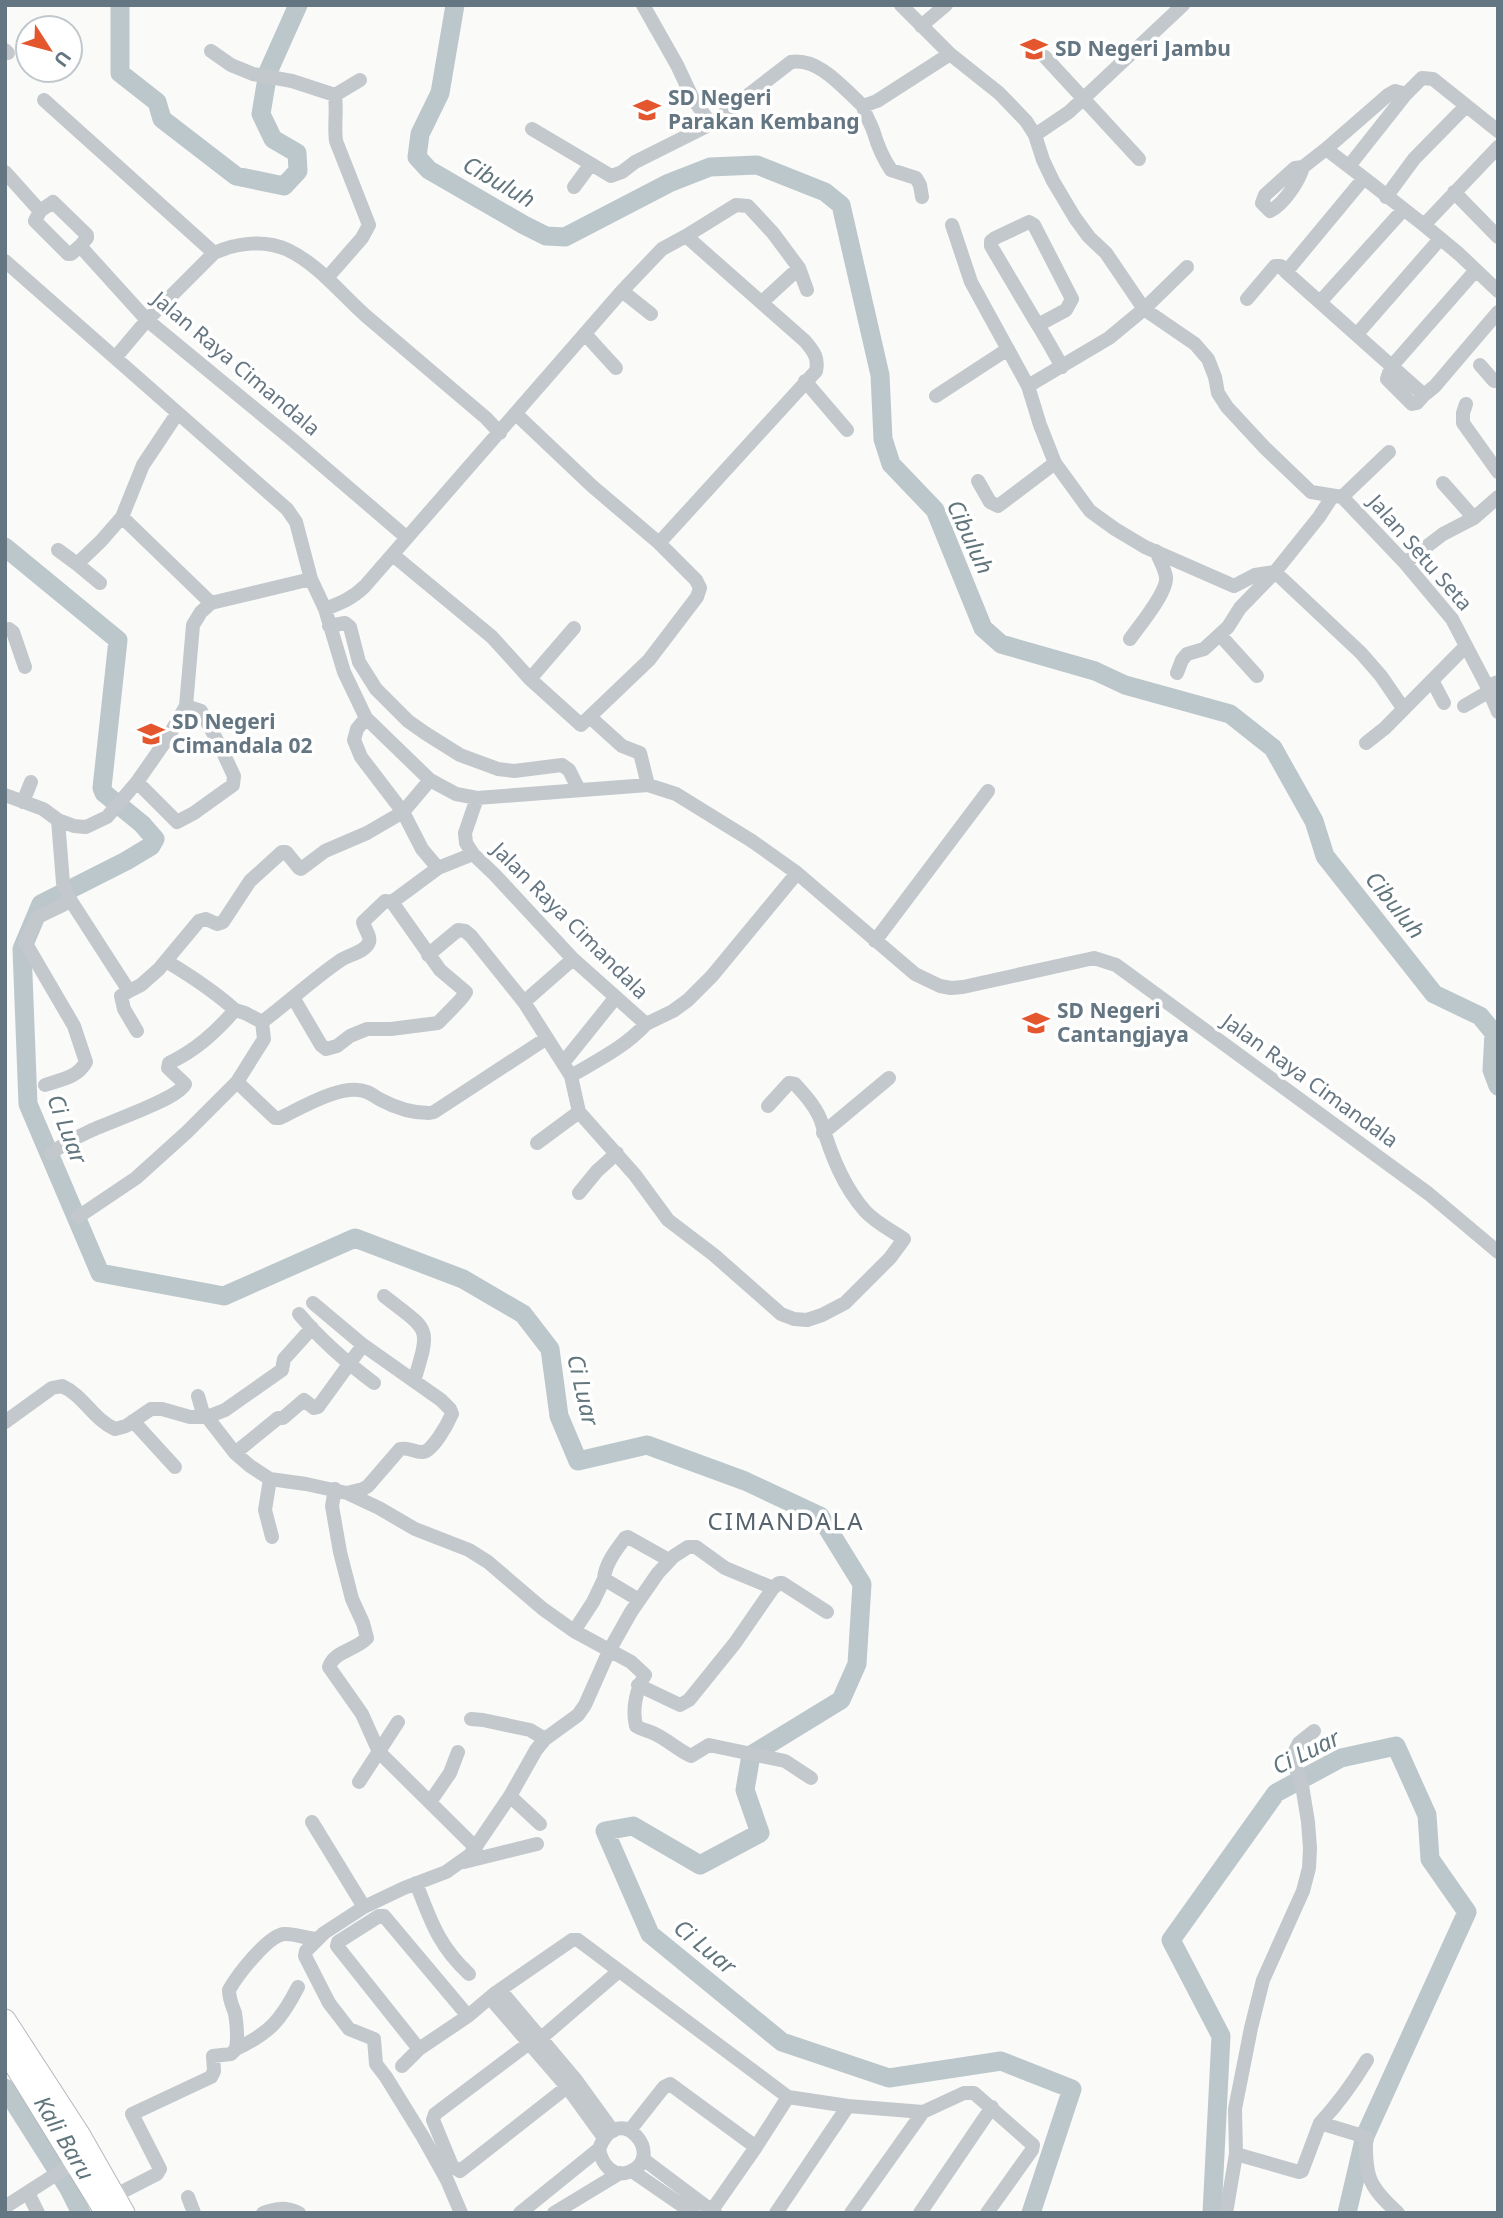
<svg xmlns="http://www.w3.org/2000/svg" width="1503" height="2218" font-family="'Noto Sans',sans-serif">
<rect width="100%" height="100%" fill="#fafaf8"/>
<g fill="none" stroke-linecap="round" stroke-linejoin="round">
<!-- river -->
<path stroke="#bbc7cb" stroke-width="19" d="M 120,5 L 120,73 L 157,102 L 162,119 L 236,176 L 284,186 L 298,171 L 297,153 L 273,139 L 261,114 L 268,72 L 298,5
M 455,5 L 440,93 L 420,134 L 417,157 L 429,170 L 524,225 L 546,236 L 565,237 L 669,183 L 710,167 L 757,165 L 825,192 L 841,205 L 880,375 L 883,439 L 891,464 L 935,510 L 983,628 L 1001,644 L 1095,671 L 1125,685 L 1230,714 L 1273,748 L 1314,821 L 1325,856 L 1434,994 L 1480,1016 L 1494,1033 L 1492,1070 L 1498,1086
M 5,547 L 118,640 L 102,788 L 104,793 L 142,824 L 155,839 L 151,846 L 126,861 L 41,904 L 22,949 L 28,1104 L 100,1273 L 224,1296 L 355,1238 L 463,1279 L 523,1314 L 550,1349 L 559,1416 L 578,1461 L 647,1445 L 745,1481 L 820,1516 L 862,1584 L 857,1664 L 841,1700 L 751,1755 L 745,1790 L 760,1833 L 700,1865 L 633,1826 L 605,1831 L 650,1934 L 782,2042 L 889,2078 L 1001,2061 L 1072,2089 L 1031,2213
M 5,2088 L 69,2189 L 81,2213
M 1212,2213 L 1221,2036 L 1171,1940 L 1276,1793 L 1341,1758 L 1396,1746 L 1427,1815 L 1430,1859 L 1467,1912 L 1365,2136 L 1347,2213"/>
<!-- highway casing -->
<g stroke="#b4b9bd" stroke-width="23">
<path id="highway" d="M 5,2020 L 79,2134 L 124,2213
M 5,2049 L 106,2213"/>
</g>
<!-- minor -->
<path stroke="#c3c8cc" stroke-width="14" d="M 643,5 L 677,65 L 693,99 L 711,124
M 901,5 L 950,54 L 999,93 L 1026,121 L 1035,135 L 1043,160 L 1053,181 L 1075,218 L 1089,237 L 1106,253 L 1144,309 L 1195,344 L 1208,359 L 1215,377 L 1218,393 L 1227,407 L 1265,448 L 1311,492 L 1342,497 L 1348,503 L 1405,563 L 1452,619 L 1487,686 L 1498,682
M 921,26 L 946,5
M 5,50 L 8,53
M 211,51 L 231,65 L 253,74 L 292,81 L 335,95 L 360,80
M 1045,57 L 1139,159
M 44,100 L 214,253 C 236,243 265,239 288,250 C 319,265 341,294 366,316 C 406,350 446,384 486,418 L 500,433
M 863,106 C 866,118 871,123 874,133 C 878,147 883,158 891,170 L 916,178 L 920,185 L 922,197
M 532,129 L 591,164
M 1035,135 L 1069,112 L 1183,5
M 1498,147 L 1424,225 L 1459,254 L 1498,291
M 1326,149 L 1388,95 L 1395,91 L 1406,94 L 1422,78 L 1433,79 L 1498,131
M 1349,166 L 1406,94
M 1303,167 C 1299,181 1284,204 1270,211 L 1262,203 L 1265,195 L 1295,168 L 1303,167 L 1326,149 L 1364,178 L 1286,272 L 1424,395 L 1435,386 L 1498,312
M 5,172 L 40,211 L 53,202 L 87,235 L 87,238 L 80,246 L 147,320 L 294,441 L 406,537
M 1364,178 L 1424,225
M 574,187 L 591,164 L 611,176 L 622,172 L 635,162 L 711,124 L 791,62 C 819,57 844,89 863,106 L 877,101 L 950,54
M 1454,192 L 1498,237
M 1386,197 L 1414,159 L 1465,107
M 40,211 L 35,221 L 68,254 L 71,254 L 80,246
M 952,225 L 971,282 L 1028,386
M 686,236 L 736,205 L 748,206 L 773,233 L 799,268
M 5,261 L 287,509 L 296,522 L 311,579 L 325,609 L 344,672 L 366,718 L 430,780 L 456,794 L 477,798 L 648,785 L 676,794 L 752,841 L 797,873 L 915,974 L 940,986 L 951,988 L 963,987 L 1094,958 L 1116,965 L 1429,1194 L 1498,1252
M 1187,267 L 1144,309 L 1109,338 L 1028,386 L 1040,425 L 1055,463 L 1090,511 L 1115,529 L 1145,547 L 1234,586 L 1255,575 L 1275,572 L 1361,653 L 1381,676 L 1403,708
M 327,278 L 362,238 L 369,225 L 336,141 C 334,126 337,111 335,95
M 622,291 L 651,314
M 1247,299 L 1275,266 L 1281,266 L 1286,272
M 762,302 L 799,268 L 807,290
M 1320,302 L 1403,210
M 1038,325 L 1066,310 L 1072,299 L 1034,225 L 1029,222 L 995,238 L 991,241 L 991,246 L 1033,317 C 1043,333 1053,350 1062,367
M 585,334 L 616,368
M 1357,334 L 1440,239
M 115,358 L 147,320 L 214,253
M 1480,365 L 1494,381 L 1498,381
M 805,381 L 847,430
M 1424,395 L 1417,403 L 1412,404 L 1387,379 L 1391,367 L 1476,270
M 936,396 L 1008,349
M 1466,404 L 1463,413 L 1463,423 L 1498,472
M 978,481 L 990,502 L 998,506 L 1055,463
M 1443,483 L 1474,518
M 1342,497 L 1389,452
M 122,517 L 211,603
M 58,550 L 77,564 L 101,541 L 122,517 L 143,465 L 177,414
M 393,555 L 492,637 L 530,679 L 581,725 L 649,660 L 697,597 L 700,588 L 696,580 L 659,543 L 592,486 L 516,414
M 1405,563 L 1443,534 L 1474,518 L 1498,497
M 77,564 L 100,583
M 325,609 C 341,603 353,598 365,586 L 622,291 L 662,249 L 686,236 L 805,341 C 813,351 819,357 816,371 L 659,543
M 329,626 L 345,623 L 350,627 L 359,662 L 376,689 L 408,721 L 425,733 L 460,755 L 498,769 L 514,771 L 562,765 L 569,770 L 579,790
M 5,630 L 9,629 L 13,632 L 25,667
M 1220,635 L 1257,676
M 1130,639 C 1139,626 1168,592 1166,577 C 1165,569 1159,559 1156,551
M 1177,673 L 1182,660 L 1187,654 L 1204,649 L 1228,627 L 1240,608 L 1275,572 L 1319,517 L 1332,497
M 530,679 L 574,628
M 1433,682 L 1444,703
M 1487,686 L 1498,712
M 1464,706 L 1488,692
M 590,717 L 622,746 L 640,753 L 648,785
M 366,718 L 357,729 L 354,740 L 361,757 L 403,812 L 422,849 L 438,868
M 1366,743 L 1385,728 L 1466,646
M 137,782 L 177,822 L 194,813 L 233,785 L 234,776 L 220,746 L 201,711 L 186,706
M 5,795 L 43,809 L 58,820 L 74,826 L 86,827 L 107,817 L 137,782 L 167,739 L 186,706 L 193,625 L 201,612 L 211,603 L 311,579
M 477,798 L 465,833 L 466,843 L 473,854 L 495,875 L 573,959 L 646,1024 L 673,1011 L 688,1000 L 712,976 L 797,873
M 23,802 L 31,782
M 58,820 L 63,883 L 71,901 L 129,991 L 141,985 L 159,969 L 199,921 L 206,919 L 217,924 L 223,922 L 250,881 L 282,852 L 286,852 L 299,868 L 301,869 L 325,851 L 367,833 L 403,812 L 430,780
M 875,941 L 988,791
M 428,955 L 458,930 L 465,931 L 471,936 L 524,1002 L 571,1076 L 579,1112 L 635,1175 L 668,1220 L 714,1255 L 781,1314 L 794,1319 L 807,1320 L 822,1315 L 845,1303 L 890,1258 L 904,1239 C 891,1230 876,1223 865,1211 C 843,1186 831,1155 822,1124 C 818,1109 805,1095 795,1084 L 789,1083 L 768,1106
M 166,961 C 191,976 213,990 235,1010
M 129,991 L 121,996 L 124,1009 L 137,1031
M 294,999 L 321,1045 L 326,1049 L 337,1046 L 350,1036 L 367,1029 L 391,1029 L 438,1023 C 444,1016 464,998 466,992 L 440,970 L 392,902
M 524,1002 L 573,959
M 235,1010 L 245,1013 L 262,1022
M 262,1022 C 289,1002 313,979 341,960 C 348,955 366,952 369,942 C 371,936 364,928 363,922 L 385,901 L 392,902 L 438,868 L 473,854
M 563,1063 L 616,997
M 571,1076 C 598,1060 625,1047 646,1024
M 237,1082 L 275,1118 L 280,1118 C 301,1108 343,1082 367,1092 C 372,1094 377,1098 381,1100 C 396,1108 413,1113 429,1113 L 434,1112 L 547,1038
M 45,1085 C 62,1079 77,1078 86,1062 L 74,1026 L 25,942 L 38,917 L 71,901
M 823,1133 L 889,1078
M 537,1143 L 579,1112
M 51,1153 C 63,1145 75,1138 88,1132 C 108,1122 177,1100 185,1084 L 168,1068 L 169,1063 C 196,1050 215,1033 235,1010
M 579,1193 L 597,1171 L 617,1153
M 78,1217 L 136,1178 L 187,1132 L 237,1082 L 264,1039 L 262,1022
M 384,1296 C 430,1332 431,1325 414,1381
M 313,1303 L 363,1345 L 441,1400 L 450,1409 L 452,1414 C 448,1423 432,1453 422,1452 C 413,1452 409,1447 400,1449 L 368,1486 L 363,1489 L 347,1493
M 299,1314 C 321,1340 346,1362 374,1383
M 198,1396 L 204,1417
M 207,1417 L 225,1410 L 282,1370 L 284,1359 L 312,1328
M 133,1421 L 175,1467
M 5,1422 L 52,1388 L 62,1386 C 83,1395 94,1420 115,1429 L 126,1426 L 151,1409 L 162,1409 L 190,1417 L 207,1417 L 235,1453 L 250,1466 L 270,1479 L 306,1484 L 347,1493 L 379,1508 L 415,1529 L 469,1550 L 488,1562 L 543,1609 L 574,1631 L 631,1662 L 645,1675 C 636,1690 632,1709 636,1726 C 642,1730 650,1731 657,1735 C 669,1741 678,1750 691,1756 L 709,1745 L 785,1761 L 811,1778
M 235,1453 L 278,1418 L 283,1418 L 304,1400 L 314,1408 L 318,1407 L 363,1345
M 270,1479 L 265,1510 L 272,1537
M 335,1489 L 332,1506 L 340,1552 L 352,1599 L 363,1623 L 367,1638 C 356,1650 334,1651 329,1667 L 362,1714 L 379,1752 L 476,1848
M 639,1600 L 604,1579 C 605,1564 616,1550 625,1538 L 628,1537 L 669,1560
M 574,1631 L 593,1602 L 604,1579
M 638,1685 L 680,1705 L 689,1700 L 735,1643 L 773,1588
M 471,1719 L 483,1720 L 530,1730 L 545,1739
M 359,1782 L 398,1722
M 510,1796 L 540,1824
M 430,1802 L 450,1773 L 458,1752
M 312,1822 L 364,1907
M 464,1862 L 537,1844
M 416,1883 C 431,1921 438,1945 469,1974
M 318,1939 L 306,1951 L 305,1956 L 329,2003 L 349,2029 L 374,2039 L 376,2064 L 386,2077 L 423,2137 L 447,2180 L 461,2213
M 500,1990 L 576,2080 L 613,2131
M 490,1998 L 567,2087 L 604,2138
M 236,2049 C 270,2033 281,2020 298,1987
M 419,2049 L 337,1946 L 338,1942 L 379,1916 L 384,1916 L 468,2016 L 494,1994 L 572,1940 L 578,1940 L 788,2097 L 848,2106 L 923,2112 L 964,2093 L 974,2093 L 1033,2145 L 1032,2150 L 987,2213
M 402,2066 L 419,2049 L 468,2016
M 576,2080 L 460,2171 L 452,2166 L 433,2120 L 435,2114 L 528,2044 L 540,2039 L 619,1971
M 1320,2123 C 1339,2103 1353,2083 1367,2060
M 630,2130 L 664,2087 L 670,2084 L 756,2147 L 788,2097
M 1236,2154 L 1299,2172 L 1302,2171 L 1320,2123 L 1366,2137 C 1365,2176 1368,2186 1398,2213
M 643,2159 L 715,2213
M 632,2171 L 693,2213
M 28,2193 L 38,2213
M 114,2196 L 157,2174 L 160,2169 L 132,2114 L 211,2077 L 214,2071 L 213,2056 L 231,2054 L 236,2049 C 238,2037 237,2025 235,2013 C 232,2005 229,1999 229,1990 C 237,1976 267,1936 284,1934 C 295,1933 306,1939 318,1939 L 324,1933 L 364,1907 L 404,1888 L 446,1872 L 470,1855 L 510,1796 L 536,1750 L 545,1739 L 578,1715 L 585,1705 L 609,1651 L 631,1612 L 658,1573 L 674,1556 L 688,1547 L 696,1547 L 725,1568 L 773,1588 L 779,1583 L 782,1583 L 827,1612
M 188,2197 L 194,2213
M 5,2207 L 75,2162
M 263,2213 C 277,2208 286,2207 299,2213
M 520,2213 L 599,2149 C 619,2097 668,2158 629,2172 C 612,2178 602,2164 599,2149
M 554,2213 L 620,2173
M 710,2213 L 756,2147
M 776,2213 L 848,2106
M 851,2213 L 923,2112
M 920,2213 L 992,2107
M 1226,2213 L 1236,2154 L 1235,2109 L 1251,2028 L 1263,1980 L 1303,1891 L 1309,1868 L 1310,1848 L 1308,1822 L 1302,1785 L 1294,1764 L 1294,1753 L 1299,1743 L 1314,1731"/>
<!-- highway -->
<use href="#highway" stroke="#fff" stroke-width="21"/>
</g>
<!-- icons -->
<defs>
<g id="school-bare" transform="scale(2.1)"><path d="M0-5L7-2L0 1L-7-2ZM-4 1L0 2.5L4 1V4Q0 6-4 4Z" fill="#e4572e" stroke="#fff" stroke-width="2.5" paint-order="stroke"/></g>
</defs>
<g fill-rule="evenodd">
<use href="#school-bare" x="1034" y="49"/>
<use href="#school-bare" x="647" y="110"/>
<use href="#school-bare" x="151" y="734"/>
<use href="#school-bare" x="1036" y="1023"/>
</g>
<g text-anchor="middle" stroke-width="7" stroke-linejoin="round" paint-order="stroke">
<!-- poi labels -->
<g font-size="21" font-weight="bold" fill="#657683" stroke="#fff" text-anchor="start">
<text x="1055" y="56">SD Negeri Jambu</text>
<text x="668" y="105">SD Negeri<tspan x="668" dy="24">Parakan Kembang</tspan></text>
<text x="172" y="729">SD Negeri<tspan x="172" dy="24">Cimandala 02</tspan></text>
<text x="1057" y="1018">SD Negeri<tspan x="1057" dy="24">Cantangjaya</tspan></text>
</g>
<!-- street labels -->
<g font-size="21" fill="#657683" stroke="#fff">
<text transform="translate(236 364) rotate(40)" y="7">Jalan Raya Cimandala</text>
<text transform="translate(1420 553) rotate(49)" y="7">Jalan Setu Seta</text>
<text transform="translate(570 921) rotate(45)" y="7">Jalan Raya Cimandala</text>
<text transform="translate(1310 1081) rotate(36)" y="7">Jalan Raya Cimandala</text>
</g>
<!-- water labels -->
<g font-size="23" font-style="italic" fill="#60757c" stroke="#fff">
<text transform="translate(499 182) rotate(30)" y="8">Cibuluh</text>
<text transform="translate(970 537) rotate(65)" y="8">Cibuluh</text>
<text transform="translate(1395 905) rotate(51)" y="8">Cibuluh</text>
<text transform="translate(67 1129) rotate(69)" y="8">Ci Luar</text>
<text transform="translate(583 1390) rotate(77)" y="8">Ci Luar</text>
<text transform="translate(1306 1752) rotate(-26)" y="8">Ci Luar</text>
<text transform="translate(705 1947) rotate(39)" y="8">Ci Luar</text>
<text transform="translate(64 2138) rotate(59)" y="8">Kali Baru</text>
</g>
<!-- quarter labels -->
<g font-size="24" letter-spacing="2" fill="#57646e" stroke="#fff">
<text x="786" y="1530">CIMANDALA</text>
</g>
</g>
<!-- border -->
<rect width="1503" height="2218" fill="none" stroke="#657683" stroke-width="14"/>
<!-- north arrow -->
<g transform="translate(49 49) rotate(126)"><circle r="33" fill="#ffffff" stroke="#c1c8cd" stroke-width="2"/>
<path d="M0-5L12 26L0 18L-12 26Z" fill="#e4572e"/>
<text y="-10" font-size="19" font-weight="bold" text-anchor="middle" fill="#657683">U</text>
</g>
</svg>
